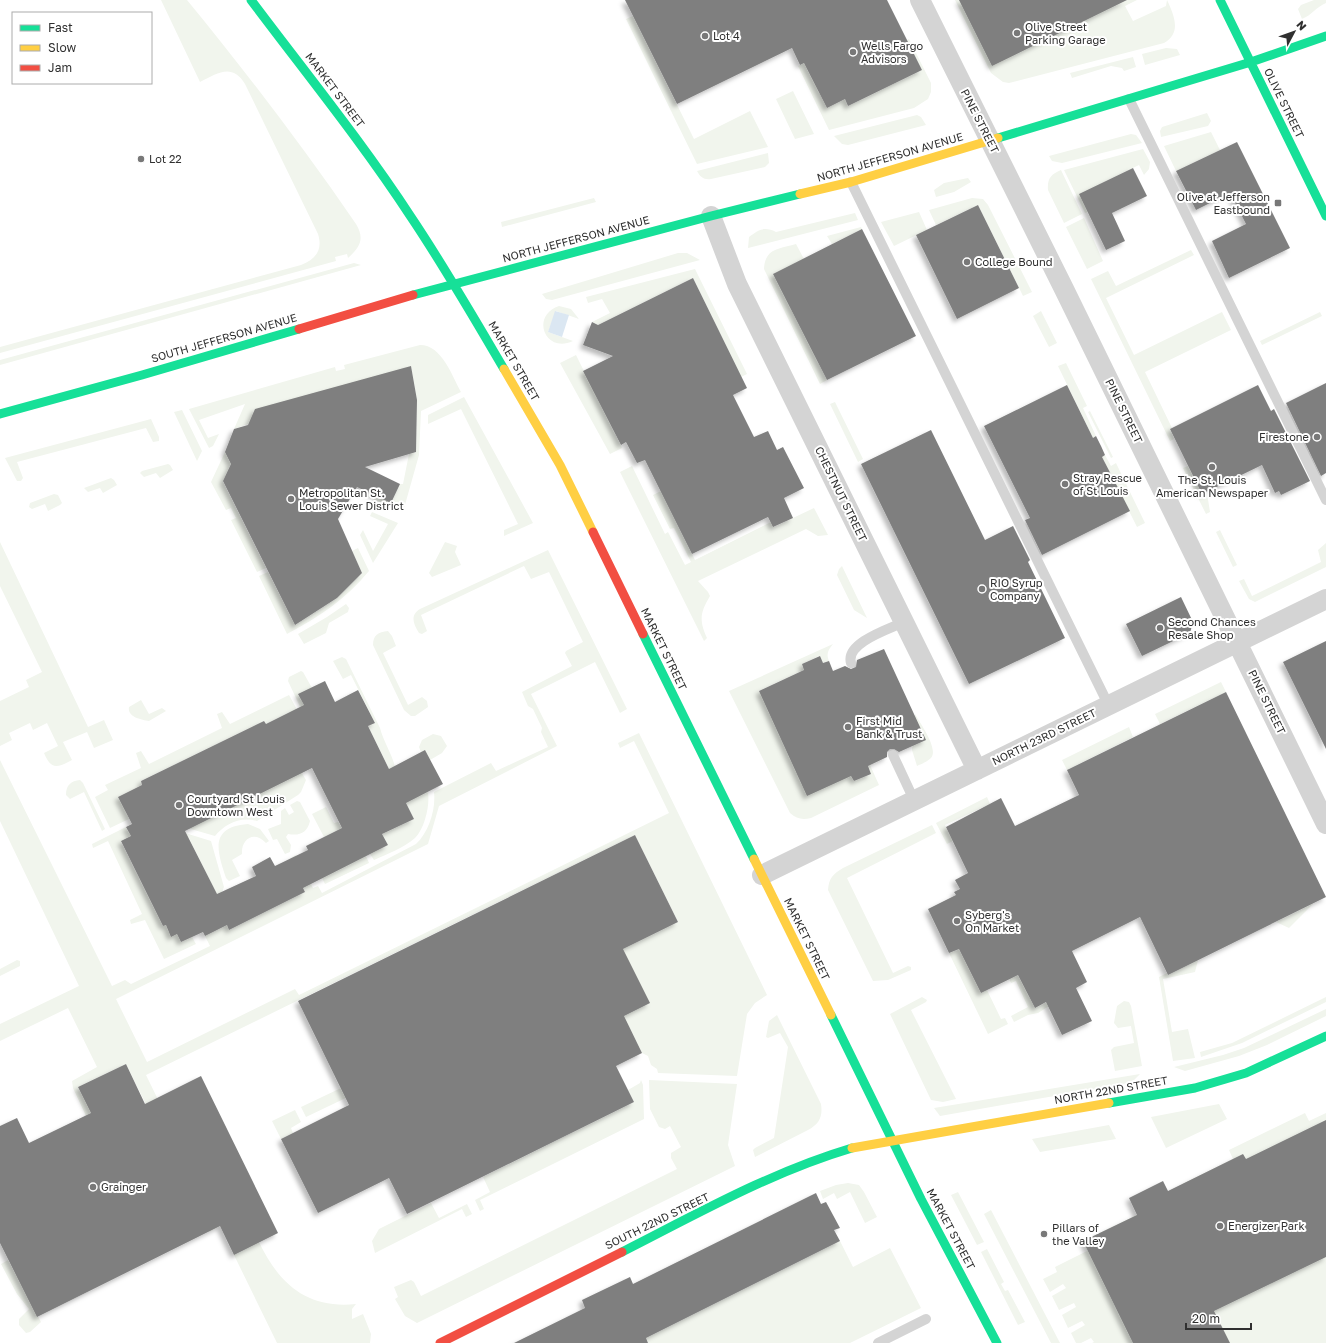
<svg xmlns="http://www.w3.org/2000/svg" width="1326" height="1343" font-family="'Golos Text',sans-serif">
<defs>
<filter id="shadow"><feDropShadow dx="-3.5" dy="3.5" stdDeviation="2" flood-color="#0004"/></filter>
</defs>
<rect width="100%" height="100%" fill="#fff"/>
<!-- green -->
<path fill="#f1f5ed" d="M 161,0 L 187,0 C 247,73 303,147 356,224 C 365,239 360,247 348,258 L 347,254 L 335,257 L 336,261 L 0,353 L 0,347 L 301,265 C 316,259 323,250 318,234 L 245,84 C 232,63 218,73 200,82 Z
M 955,0 L 1137,0 L 1125,6 L 1133,21 L 1166,6 L 1167,0 C 1174,15 1182,33 1164,43 L 1009,83 L 1003,82 L 991,73 Z
M 1314,0 L 1326,0 L 1326,3 C 1316,7 1312,15 1302,19 L 1298,9 L 1301,5 Z
M 633,16 L 694,139 L 750,111 L 768,147 L 697,164 L 626,19 Z
M 909,39 L 931,83 L 931,92 L 928,99 L 914,108 L 829,130 L 798,66 L 804,63 L 827,108 L 845,99 L 848,106 L 922,70 L 907,40 Z
M 1166,48 L 1177,49 L 1180,55 L 1145,65 L 1142,54 Z
M 1133,57 L 1136,67 L 1124,71 L 1122,68 L 1111,66 L 1072,78 L 1070,73 Z
M 793,91 L 814,134 L 795,139 L 776,99 Z
M 1207,113 L 1211,121 L 1208,126 L 1161,137 L 1160,131 L 1162,127 Z
M 917,115 L 921,117 L 926,125 L 848,145 L 842,144 L 834,136 Z
M 1211,132 L 1220,150 L 1176,171 L 1164,146 Z
M 1131,134 L 1136,135 L 1142,143 L 1062,163 L 1052,161 L 1049,156 Z
M 1143,149 L 1150,162 L 1149,169 L 1144,175 L 1139,165 L 1080,194 L 1088,212 L 1085,213 L 1064,170 Z
M 768,153 L 769,163 L 765,167 L 711,179 C 704,180 700,177 697,171 Z
M 1061,170 L 1082,214 L 1064,223 L 1048,190 C 1047,179 1051,174 1061,170 Z
M 968,178 L 971,182 L 954,192 L 936,197 L 934,190 L 944,183 Z
M 594,198 L 596,202 L 502,227 L 501,222 Z
M 972,198 L 983,199 L 988,205 L 1032,292 L 1023,296 L 978,205 L 936,225 L 929,210 Z
M 919,212 L 927,230 L 894,246 L 881,222 Z
M 855,213 L 858,220 L 748,248 L 749,237 C 758,230 764,226 776,232 Z
M 1084,218 L 1103,261 L 1087,269 L 1066,227 Z
M 861,227 L 862,229 L 832,244 L 827,236 Z
M 796,244 L 804,259 L 774,274 L 827,380 L 820,384 L 764,269 C 765,248 779,249 796,244 Z
M 1191,250 L 1194,255 L 1106,298 L 1134,355 L 1222,312 L 1231,330 L 1145,372 L 1172,428 L 1170,429 L 1174,439 L 1170,441 L 1091,279 L 1108,271 L 1116,286 Z
M 678,253 L 687,253 L 700,260 L 552,300 L 546,299 L 542,294 Z
M 354,263 L 361,265 L 0,365 L 0,360 Z
M 695,269 L 747,374 L 741,377 L 693,278 L 598,325 L 592,322 L 610,313 L 602,299 L 588,303 L 586,297 Z
M 559,306 L 571,309 L 579,319 L 556,311 L 548,332 L 573,341 C 545,354 530,316 559,306 Z
M 1041,311 L 1057,343 L 1049,347 L 1033,316 Z
M 1320,312 L 1322,316 L 1262,345 L 1260,341 Z
M 420,345 C 442,345 452,376 461,392 L 421,411 L 419,455 L 403,512 L 359,493 L 360,489 L 391,503 L 400,484 L 403,484 L 409,454 L 416,452 L 417,400 L 411,366 L 234,429 L 245,404 L 199,420 L 208,438 L 219,434 L 213,446 L 209,448 L 189,409 L 335,367 L 336,371 L 345,369 L 344,365 Z
M 576,355 L 622,448 L 610,454 L 560,363 Z
M 1066,363 L 1087,406 L 1083,408 L 1096,436 L 1093,438 L 1058,366 Z
M 464,397 L 533,523 L 504,536 L 504,530 L 518,524 L 461,409 L 428,424 L 428,415 Z
M 835,402 L 863,459 L 858,462 L 830,404 Z
M 182,410 L 202,451 L 197,461 L 174,412 Z
M 1090,411 L 1113,457 L 1111,458 L 1088,412 Z
M 151,419 L 159,437 L 159,441 L 153,442 L 146,428 L 17,462 L 23,478 L 21,481 L 17,481 L 5,458 Z
M 225,452 L 231,464 L 223,482 L 266,568 L 257,572 L 231,520 L 236,518 L 231,508 L 226,510 L 211,482 Z
M 1105,455 L 1111,466 L 1116,463 L 1145,523 L 1137,527 L 1102,457 Z
M 168,464 L 170,465 L 173,470 L 160,478 L 156,473 L 144,477 L 140,473 L 142,471 Z
M 632,466 L 665,534 L 668,532 L 685,565 L 691,562 L 674,528 L 670,529 L 653,495 L 661,491 L 695,560 L 771,522 L 774,527 L 814,508 L 828,535 L 818,536 L 806,529 L 698,581 L 708,592 L 710,596 C 700,613 699,620 707,638 L 704,641 L 620,472 Z
M 1188,466 L 1202,494 L 1207,493 L 1210,512 L 1206,514 L 1183,468 Z
M 111,478 L 114,480 L 117,485 L 103,493 L 100,488 L 88,492 L 84,488 Z
M 54,494 L 58,495 L 62,503 L 60,505 L 48,511 L 45,504 L 32,509 L 29,507 L 30,503 Z
M 372,512 L 398,523 L 373,563 L 360,535 L 363,530 L 373,551 L 388,524 L 370,516 Z
M 1220,530 L 1237,565 L 1233,567 L 1216,532 Z
M 0,542 L 88,727 L 104,720 L 113,740 L 94,748 L 87,732 L 63,742 L 72,760 C 57,768 51,770 44,753 L 58,746 L 47,723 L 33,730 L 30,723 L 9,733 L 12,740 L 0,746 L 0,701 L 29,687 L 26,680 L 42,672 L 0,586 Z
M 445,542 L 457,546 L 455,552 L 461,565 L 432,577 L 429,573 Z
M 1326,543 L 1326,567 L 1255,602 L 1249,599 L 1239,581 L 1244,579 L 1252,596 L 1321,562 L 1318,550 Z
M 358,548 L 369,571 C 346,599 319,617 287,634 L 259,576 L 268,572 L 295,625 L 337,598 L 362,573 L 352,551 Z
M 548,550 L 627,709 L 620,713 L 595,662 L 531,694 L 557,746 L 439,806 L 428,844 L 116,999 L 147,1062 L 295,989 L 299,995 L 669,813 L 634,741 L 620,748 L 618,743 L 639,733 L 767,995 L 755,1003 L 747,1014 L 737,1076 L 658,1073 L 657,1069 L 651,1065 L 648,1056 L 642,1053 L 596,962 L 678,922 L 635,835 L 146,1075 L 220,1226 L 209,1232 L 126,1064 L 78,1087 L 91,1113 L 86,1116 L 73,1088 L 72,1081 L 97,1067 L 68,1008 L 0,1041 L 0,1024 L 79,986 L 0,821 L 0,760 L 112,986 L 125,980 L 131,984 L 210,946 L 205,936 L 227,925 L 229,930 L 305,892 L 289,859 L 296,855 L 313,888 L 318,886 L 322,893 L 416,844 C 429,832 436,809 434,792 L 491,763 L 496,771 L 548,747 L 541,732 L 542,728 L 533,709 L 528,706 L 522,692 L 572,666 L 565,653 L 566,651 L 583,642 L 549,572 L 531,579 L 524,566 L 421,615 L 427,631 L 422,634 L 419,633 C 413,624 410,615 420,609 Z
M 842,566 L 867,618 L 854,610 L 837,575 L 839,569 Z
M 346,604 L 349,608 L 348,612 L 329,623 L 326,633 L 304,644 L 298,634 L 327,617 Z
M 388,631 L 392,636 L 396,646 L 383,653 L 408,705 L 422,697 L 427,701 L 428,707 L 415,716 L 411,716 L 404,710 L 373,645 C 373,635 378,632 388,631 Z
M 833,644 C 828,650 826,654 829,661 L 823,663 L 819,656 L 802,664 L 804,670 L 759,691 L 851,776 L 854,781 L 871,774 L 868,766 L 870,765 L 879,785 L 811,818 C 802,820 797,819 790,813 L 729,691 Z
M 342,657 L 346,659 L 380,728 C 385,747 399,763 396,783 L 368,726 L 375,723 L 351,675 L 343,679 L 333,661 Z
M 301,671 L 303,672 L 312,688 L 299,694 L 307,711 L 303,713 L 288,681 L 289,677 Z
M 1221,682 L 1226,692 L 1160,724 L 1155,714 Z
M 289,695 L 300,715 L 290,712 L 266,724 L 264,721 L 141,781 L 142,785 L 119,797 L 129,819 L 110,828 L 95,797 L 108,790 L 105,785 L 141,768 L 136,753 L 141,751 L 149,764 L 222,728 L 217,714 L 222,712 L 230,724 Z
M 141,700 L 149,714 L 162,708 L 166,711 L 149,721 C 141,720 127,717 129,707 Z
M 915,714 C 920,723 939,749 931,758 C 927,762 921,764 917,766 L 912,750 Z
M 1129,727 L 1133,737 L 1067,770 L 1062,760 Z
M 433,734 L 441,736 L 447,746 L 442,753 L 430,760 L 425,751 L 421,752 L 419,747 L 422,740 Z
M 300,770 L 306,780 L 301,792 L 298,795 L 257,821 C 240,816 225,824 215,836 L 170,823 Z
M 80,780 L 83,783 L 105,829 L 102,831 L 84,792 L 70,799 L 66,795 C 66,785 71,781 80,780 Z
M 428,792 C 430,805 425,828 415,838 C 404,848 387,854 374,860 L 370,854 L 388,845 L 382,834 L 414,819 L 402,795 L 416,797 Z
M 987,797 L 990,804 L 945,825 L 953,841 L 947,844 L 936,823 Z
M 297,801 L 300,802 L 310,821 C 307,833 300,836 288,834 L 286,837 L 291,845 L 290,852 L 285,854 L 277,839 L 273,840 L 268,829 L 281,824 L 281,811 L 285,808 L 289,815 L 294,812 L 290,805 Z
M 326,807 L 334,823 L 338,822 L 342,828 L 324,837 L 312,814 Z
M 248,824 L 260,829 L 269,841 L 266,843 C 254,830 241,839 242,854 L 232,860 L 240,876 L 229,881 L 226,878 C 217,851 209,827 248,824 Z
M 932,825 L 936,833 L 847,878 L 893,973 L 908,966 L 911,967 L 911,970 L 888,980 L 873,981 L 828,890 C 829,878 833,874 843,868 Z
M 126,827 L 131,836 L 121,842 L 163,926 L 166,925 L 171,936 L 177,934 L 181,942 L 192,937 L 196,944 L 164,959 L 145,920 L 131,924 L 130,920 L 142,914 L 108,841 L 93,848 L 92,844 Z
M 169,828 L 211,841 L 224,887 L 219,899 L 189,838 Z
M 366,856 L 369,863 L 325,884 L 322,878 Z
M 1314,903 L 1289,928 L 1276,922 Z
M 959,949 L 981,993 L 987,990 L 1001,1019 L 1005,1018 L 1008,1024 L 988,1034 L 949,953 Z
M 17,960 L 20,961 L 20,966 L 0,976 L 0,969 Z
M 1198,960 L 1195,972 L 1163,979 L 1172,1032 L 1188,1029 L 1195,1058 L 1173,1061 L 1159,977 L 1167,973 L 1168,975 Z
M 1018,975 L 1035,1008 L 1055,998 L 1057,1001 L 1038,1013 L 1028,1015 L 1014,1022 L 1011,1016 L 1028,1007 L 1016,981 L 1011,983 L 1009,979 Z
M 922,997 L 927,1000 L 926,1002 L 911,1010 L 956,1099 L 943,1102 L 931,1100 L 890,1014 Z
M 1326,997 L 1326,1002 L 1242,1043 L 1201,1057 L 1200,1052 L 1232,1043 Z
M 1124,1001 L 1129,1002 L 1131,1006 L 1142,1066 L 1115,1071 L 1111,1050 L 1114,1047 L 1134,1043 L 1131,1026 L 1118,1028 L 1114,1023 L 1117,1006 Z
M 1326,1009 L 1326,1016 L 1267,1045 L 1239,1056 L 1185,1071 L 1174,1067 L 1223,1055 L 1244,1048 Z
M 777,1015 L 821,1104 C 823,1117 819,1124 808,1130 L 755,1157 L 753,1150 L 755,1148 L 774,1138 L 788,1047 L 780,1033 L 768,1038 L 766,1037 L 769,1021 Z
M 398,1073 L 306,1117 L 301,1107 L 341,1088 Z
M 1140,1074 L 1134,1080 L 1128,1083 L 940,1116 L 934,1108 Z
M 641,1080 L 643,1085 L 644,1119 L 480,1200 L 484,1209 L 480,1211 L 475,1200 L 490,1192 L 483,1177 L 634,1102 L 628,1090 L 640,1083 Z
M 649,1080 L 737,1084 L 728,1145 L 735,1166 L 417,1323 L 405,1316 L 395,1299 L 398,1297 L 394,1287 L 411,1280 L 414,1282 L 421,1296 L 677,1169 L 671,1158 L 671,1153 L 681,1147 L 670,1126 L 665,1129 L 659,1127 L 650,1109 Z
M 1219,1104 L 1227,1119 L 1166,1148 L 1151,1117 Z
M 295,1110 L 301,1122 L 291,1128 L 293,1133 L 281,1139 L 272,1121 Z
M 1305,1113 L 1309,1121 L 1326,1113 L 1326,1343 L 1092,1343 L 1094,1342 L 1091,1338 L 1081,1343 L 1076,1343 L 1071,1333 L 1085,1325 L 1082,1321 L 1068,1328 L 1062,1315 L 1076,1307 L 1074,1303 L 1059,1310 L 1052,1296 L 1066,1288 L 1063,1284 L 1050,1292 L 1043,1279 L 1057,1272 L 1055,1267 L 1087,1251 L 1083,1241 L 1161,1203 L 1185,1189 L 1182,1184 L 1233,1159 L 1229,1150 Z
M 1109,1125 L 1116,1139 L 1040,1152 L 1032,1139 Z
M 848,1183 L 859,1185 L 864,1192 L 877,1217 L 865,1223 L 850,1192 L 837,1199 L 834,1193 L 823,1199 L 820,1191 L 836,1185 Z
M 958,1192 L 984,1242 L 977,1245 L 951,1195 Z
M 431,1203 L 439,1218 L 467,1204 L 472,1214 L 466,1217 L 462,1209 L 375,1253 L 372,1241 L 379,1229 Z
M 991,1210 L 1060,1343 L 1051,1343 L 984,1214 Z
M 840,1241 L 853,1267 L 890,1248 L 921,1308 L 850,1343 L 648,1343 L 646,1338 Z
M 259,1242 C 279,1284 307,1309 356,1304 L 352,1309 L 352,1319 L 363,1314 L 371,1334 L 370,1343 L 277,1343 L 234,1255 Z
M 987,1249 L 1004,1282 L 1001,1284 L 1005,1291 L 1008,1290 L 1025,1322 L 1018,1325 L 981,1252 Z
M 8,1260 L 41,1322 L 30,1332 L 26,1333 L 19,1325 L 19,1319 L 29,1309 L 17,1294 L 1,1264 Z"/>
<!-- water -->
<path fill="#dbe7f2" d="M 555,311 L 569,315 L 562,337 L 548,332 Z"/>
<!-- building -->
<path fill="#7f7f7f" fill-rule="evenodd" filter="url(#shadow)" d="M 625,0 L 887,0 L 922,70 L 848,106 L 845,99 L 827,108 L 804,63 L 800,65 L 792,48 L 677,104 Z
M 959,0 L 1127,0 L 992,66 Z
M 1237,142 L 1290,248 L 1229,278 L 1212,241 L 1246,224 L 1230,193 L 1196,210 L 1176,171 Z
M 1133,168 L 1147,196 L 1112,213 L 1125,241 L 1106,250 L 1079,194 Z
M 978,205 L 1019,288 L 957,319 L 916,235 Z
M 862,229 L 916,336 L 827,380 L 773,274 Z
M 693,278 L 747,388 L 733,395 L 754,437 L 768,431 L 777,450 L 783,447 L 804,488 L 784,498 L 793,518 L 773,527 L 768,517 L 692,554 L 645,460 L 637,463 L 626,442 L 621,445 L 583,371 L 613,356 L 583,345 L 592,322 L 598,325 Z
M 411,366 L 417,400 L 416,452 L 365,467 L 400,484 L 391,503 L 357,487 L 338,519 L 362,573 L 337,598 L 295,625 L 223,481 L 231,464 L 225,452 L 234,429 L 248,425 L 255,409 Z
M 1326,383 L 1326,473 L 1321,476 L 1286,403 Z
M 1067,385 L 1093,438 L 1096,436 L 1101,446 L 1105,455 L 1102,457 L 1130,511 L 1042,555 L 1025,520 L 1030,518 L 984,426 Z
M 1258,385 L 1271,411 L 1274,409 L 1310,481 L 1281,495 L 1279,491 L 1275,493 L 1262,465 L 1202,494 L 1170,429 Z
M 931,430 L 985,540 L 1013,526 L 1030,560 L 1028,562 L 1065,638 L 969,684 L 861,464 Z
M 1181,597 L 1193,622 L 1190,633 L 1142,656 L 1126,624 Z
M 1326,641 L 1326,749 L 1283,662 Z
M 884,649 L 926,740 L 899,752 L 894,749 L 890,749 L 887,752 L 887,757 L 868,766 L 871,774 L 854,781 L 851,776 L 807,796 L 759,691 L 804,670 L 802,664 L 820,656 L 823,663 L 829,661 L 833,671 L 845,666 L 851,669 L 856,667 L 857,660 Z
M 325,681 L 335,702 L 358,690 L 375,723 L 368,726 L 389,769 L 425,750 L 443,784 L 406,803 L 414,819 L 382,834 L 388,845 L 303,888 L 305,892 L 229,930 L 227,925 L 205,936 L 203,932 L 181,942 L 177,934 L 171,937 L 166,925 L 163,926 L 121,841 L 131,836 L 126,827 L 132,824 L 118,797 L 142,785 L 141,781 L 264,721 L 266,724 L 304,705 L 298,694 ZM 312,768 L 342,828 L 306,846 L 308,850 L 275,866 L 270,857 L 252,867 L 256,876 L 217,894 L 185,831 Z
M 1226,692 L 1326,897 L 1168,975 L 1140,917 L 1072,951 L 1087,982 L 1076,988 L 1092,1021 L 1062,1035 L 1046,1002 L 1035,1008 L 1018,975 L 981,993 L 959,949 L 949,953 L 928,909 L 956,895 L 954,892 L 960,889 L 955,880 L 968,873 L 946,827 L 1001,798 L 1015,826 L 1079,795 L 1067,770 Z
M 635,835 L 678,922 L 623,949 L 650,1003 L 624,1016 L 642,1053 L 616,1066 L 634,1102 L 407,1214 L 389,1178 L 318,1213 L 281,1139 L 349,1105 L 298,1001 Z
M 126,1064 L 145,1104 L 201,1076 L 278,1233 L 234,1255 L 220,1226 L 37,1317 L 0,1243 L 0,1126 L 17,1118 L 29,1143 L 91,1113 L 78,1087 Z
M 1326,1120 L 1326,1257 L 1214,1311 L 1230,1343 L 1133,1343 L 1083,1241 L 1137,1215 L 1129,1198 L 1163,1181 L 1168,1191 L 1243,1154 L 1246,1159 Z
M 816,1193 L 821,1204 L 826,1202 L 840,1228 L 834,1230 L 840,1241 L 646,1338 L 648,1343 L 514,1343 L 585,1308 L 582,1300 L 630,1277 L 633,1284 Z"/>
<g fill="none" stroke-linecap="round" stroke-linejoin="round">
<!-- lane -->
<path stroke="#d4d4d4" stroke-width="10" d="M 1129,99 L 1326,500
M 851,182 L 1109,706
M 851,663 C 845,643 889,629 904,622
M 893,755 L 914,800
M 878,1343 L 926,1319"/>
<!-- street -->
<path stroke="#d4d4d4" stroke-width="20" d="M 920,0 L 1064,289 L 1326,824
M 711,216 L 737,284 L 977,770
M 762,875 L 1326,599"/>
<!-- fast -->
<path stroke="#16e098" stroke-width="9" d="M 251,0 C 305,72 362,142 411,217 C 444,266 474,318 504,369
M 1220,0 L 1326,216
M 998,138 L 1251,62 L 1326,36
M 413,295 L 711,216 L 800,194
M 0,414 L 142,375 L 299,329
M 643,634 L 754,859
M 831,1015 L 921,1199 L 997,1343
M 1109,1103 L 1195,1088 L 1246,1073 L 1326,1036
M 622,1252 C 697,1214 771,1172 852,1148"/>
<!-- slow -->
<path stroke="#ffcf43" stroke-width="9" d="M 800,194 L 851,182 L 998,138
M 504,369 L 560,465 L 593,532
M 754,859 L 831,1015
M 852,1148 L 1109,1103"/>
<!-- jam -->
<path stroke="#f24e42" stroke-width="9" d="M 299,329 L 413,295
M 593,532 L 643,634
M 440,1343 L 622,1252"/>
</g>
<!-- markers -->
<g fill="#787878" stroke="#fff" stroke-width="1.5">
<circle cx="1017" cy="33" r="4"/>
<circle cx="705" cy="36" r="4"/>
<circle cx="853" cy="52" r="4"/>
<circle cx="141" cy="159" r="4"/>
<rect x="1274" y="199" width="8" height="8" rx="2"/>
<circle cx="967" cy="262" r="4"/>
<circle cx="1317" cy="437" r="4"/>
<circle cx="1212" cy="467" r="4"/>
<circle cx="1065" cy="484" r="4"/>
<circle cx="291" cy="499" r="4"/>
<circle cx="982" cy="589" r="4"/>
<circle cx="1160" cy="628" r="4"/>
<circle cx="848" cy="727" r="4"/>
<circle cx="179" cy="805" r="4"/>
<circle cx="957" cy="921" r="4"/>
<circle cx="93" cy="1187" r="4"/>
<circle cx="1220" cy="1226" r="4"/>
<circle cx="1044" cy="1234" r="4"/>
</g>
<g text-anchor="middle" stroke-width="4" stroke-linejoin="round" paint-order="stroke">
<!-- poi labels -->
<g font-size="11" fill="#303030" stroke="#fff" text-anchor="start">
<text x="1025" y="31">Olive Street<tspan x="1025" dy="13">Parking Garage</tspan></text>
<text x="713" y="40">Lot 4</text>
<text x="861" y="50">Wells Fargo<tspan x="861" dy="13">Advisors</tspan></text>
<text x="149" y="163">Lot 22</text>
<text x="1270" y="201" text-anchor="end">Olive at Jefferson<tspan x="1270" dy="13">Eastbound</tspan></text>
<text x="975" y="266">College Bound</text>
<text x="1309" y="441" text-anchor="end">Firestone</text>
<text x="1073" y="482">Stray Rescue<tspan x="1073" dy="13">of St Louis</tspan></text>
<text x="1212" y="484" text-anchor="middle">The St. Louis<tspan x="1212" dy="13">American Newspaper</tspan></text>
<text x="299" y="497">Metropolitan St.<tspan x="299" dy="13">Louis Sewer District</tspan></text>
<text x="990" y="587">RIO Syrup<tspan x="990" dy="13">Company</tspan></text>
<text x="1168" y="626">Second Chances<tspan x="1168" dy="13">Resale Shop</tspan></text>
<text x="856" y="725">First Mid<tspan x="856" dy="13">Bank &amp; Trust</tspan></text>
<text x="187" y="803">Courtyard St Louis<tspan x="187" dy="13">Downtown West</tspan></text>
<text x="965" y="919">Syberg's<tspan x="965" dy="13">On Market</tspan></text>
<text x="101" y="1191">Grainger</text>
<text x="1228" y="1230">Energizer Park</text>
<text x="1052" y="1232">Pillars of<tspan x="1052" dy="13">the Valley</tspan></text>
</g>
<!-- street labels -->
<g font-size="11" fill="#303030" stroke="#fff">
<text transform="translate(335 90) rotate(53)" y="4">MARKET STREET</text>
<text transform="translate(1284 103) rotate(64)" y="4">OLIVE STREET</text>
<text transform="translate(980 121) rotate(63)" y="4">PINE STREET</text>
<text transform="translate(890 157) rotate(-16)" y="4">NORTH JEFFERSON AVENUE</text>
<text transform="translate(576 239) rotate(-15)" y="4">NORTH JEFFERSON AVENUE</text>
<text transform="translate(224 338) rotate(-16)" y="4">SOUTH JEFFERSON AVENUE</text>
<text transform="translate(514 361) rotate(60)" y="4">MARKET STREET</text>
<text transform="translate(1124 411) rotate(64)" y="4">PINE STREET</text>
<text transform="translate(841 494) rotate(64)" y="4">CHESTNUT STREET</text>
<text transform="translate(664 649) rotate(64)" y="4">MARKET STREET</text>
<text transform="translate(1267 702) rotate(64)" y="4">PINE STREET</text>
<text transform="translate(1044 737) rotate(-26)" y="4">NORTH 23RD STREET</text>
<text transform="translate(807 939) rotate(64)" y="4">MARKET STREET</text>
<text transform="translate(1111 1090) rotate(-10)" y="4">NORTH 22ND STREET</text>
<text transform="translate(657 1221) rotate(-26)" y="4">SOUTH 22ND STREET</text>
<text transform="translate(951 1229) rotate(62)" y="4">MARKET STREET</text>
</g>
</g>
<!-- legend -->
<rect x="12" y="12" width="140" height="72" fill="#ffffff" stroke="#acacac"/>
<rect x="20" y="25" width="20" height="6" fill="#16e098" stroke="#acacac"/>
<text x="48" y="32" font-size="12" fill="#303030">Fast</text>
<rect x="20" y="45" width="20" height="6" fill="#ffcf43" stroke="#acacac"/>
<text x="48" y="52" font-size="12" fill="#303030">Slow</text>
<rect x="20" y="65" width="20" height="6" fill="#f24e42" stroke="#acacac"/>
<text x="48" y="72" font-size="12" fill="#303030">Jam</text>
<!-- north arrow -->
<g transform="translate(1294 32) rotate(49)" stroke="#ffffff" stroke-width="3" paint-order="stroke">
<path d="M0-3L7 15L0 10L-7 15Z" fill="#303030"/>
<text y="-6" font-size="11" font-weight="bold" text-anchor="middle" fill="#303030">N</text>
</g>
<!-- scale -->
<path d="M1186 1323v6h65v-6" fill="none" stroke="#303030" stroke-width="2"/>
<text x="1192" y="1323" font-size="12" fill="#303030" stroke="#ffffff" stroke-width="3" paint-order="stroke">20 m</text>
</svg>
